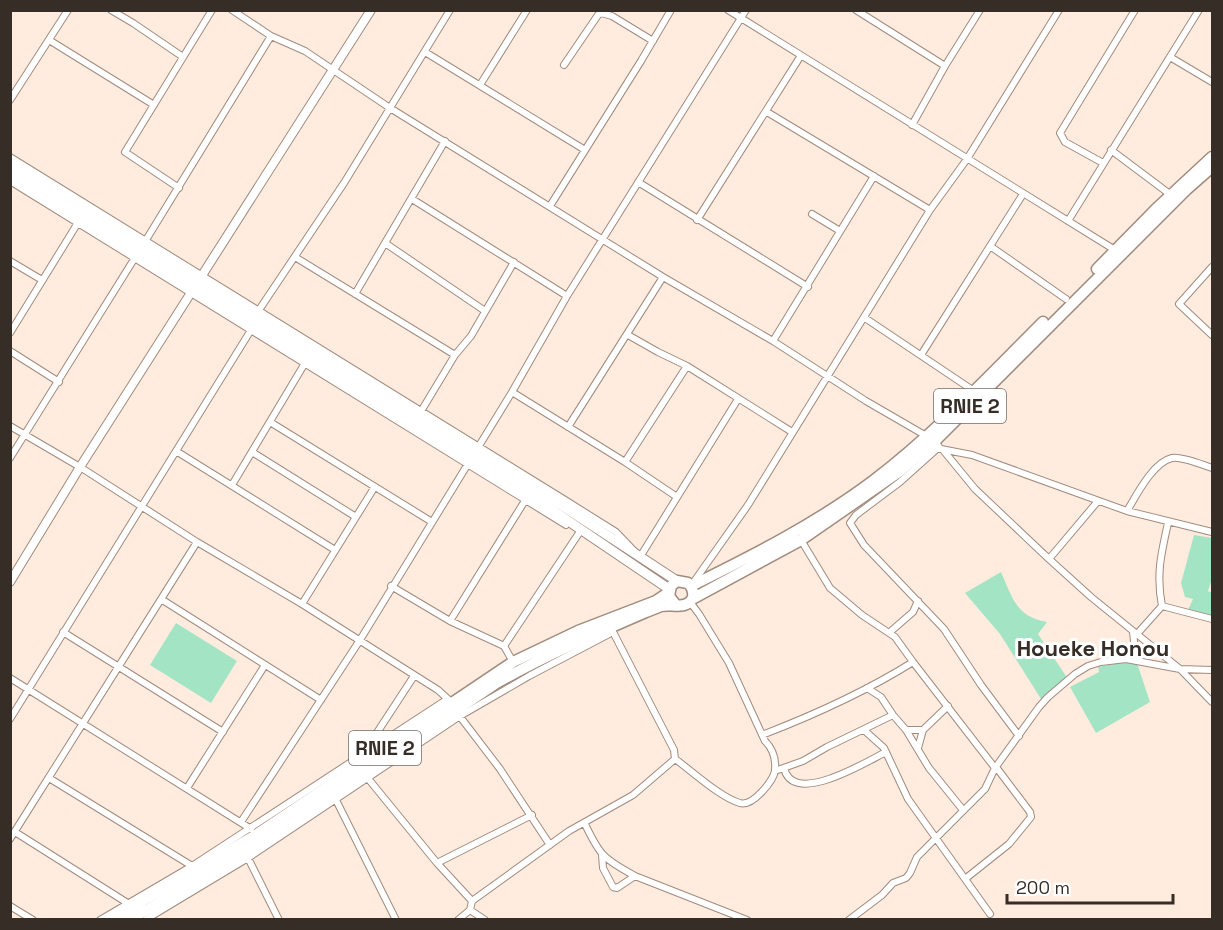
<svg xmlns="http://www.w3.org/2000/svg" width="1223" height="930" font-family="'Space Grotesk',sans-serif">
<rect width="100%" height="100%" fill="#ffecdf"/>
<!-- green -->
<path fill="#a3e4c4" d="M 1194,535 L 1212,538 L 1212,579 L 1208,591 L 1212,593 L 1212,616 L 1188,610 L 1193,599 L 1185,597 L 1181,583 Z
M 1001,572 C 1013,599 1016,616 1047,622 L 1038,634 L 1068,679 L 1041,699 L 1000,634 L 965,593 Z
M 176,623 L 237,661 L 211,703 L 150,665 Z
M 1136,660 L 1150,702 L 1096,733 L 1070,687 L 1099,672 L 1098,667 Z"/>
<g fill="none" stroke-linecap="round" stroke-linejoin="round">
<!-- minor casing -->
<g stroke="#a18b7d" stroke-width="8">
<path id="minor" d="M 111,10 L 133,23 L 183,57
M 232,10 L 271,36 L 305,51 L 390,108 L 663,277 L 773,341 L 866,401 L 935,441 L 939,447 L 900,482 L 856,515 L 850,523 L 864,545 L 944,629 L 981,685 L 1019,736
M 728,10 L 1115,250
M 856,10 L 945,66
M 49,40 L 154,105
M 425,52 L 585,150
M 1170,57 L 1212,82
M 564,65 L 598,15 L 601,13 L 612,16 L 653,41
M 480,85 L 527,10
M 10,100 L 68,10
M 767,112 L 930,210
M 912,125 L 945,66 L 980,10
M 1111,150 L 1171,195
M 10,157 L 565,500 L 616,532 L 640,557 L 738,399
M 1103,163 L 1065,142 L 1060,133 L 1135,10
M 10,181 L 566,525
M 638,182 L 808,287
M 179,188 L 125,152 L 212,10
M 412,199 L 567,296
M 550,206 L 641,61 L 671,10
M 812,214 L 840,231
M 697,220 L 800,57
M 1068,221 L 1199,10
M 146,240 L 271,36
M 385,243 L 485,311
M 990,246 L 1066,299
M 295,257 L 455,355
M 10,261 L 42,280
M 1212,267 L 1179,304 L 1212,335
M 355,294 L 445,141
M 259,310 L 344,183 L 450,10
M 865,318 L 974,391
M 10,333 L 79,221
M 628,335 L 658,352 L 687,366 L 792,432
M 773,341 L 874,176
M 10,351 L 59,382
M 921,355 L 1023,194
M 512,392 L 625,462 L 677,497
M 420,413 L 455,355 L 471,336 L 514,262
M 270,422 L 432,522
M 10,426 L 80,467 L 197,542 L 302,604 L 438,690 L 449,700
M 568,427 L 663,277
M 941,449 L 972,455 L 1127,511 L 1212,532
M 943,450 L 975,489 L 1049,559 L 1091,597 L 1180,669 L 1212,702
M 176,451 L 335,550
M 252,452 L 356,517
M 10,458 L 136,256
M 625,462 L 687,366
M 232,485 L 305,363
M 1127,511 C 1136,496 1153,462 1172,458 C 1180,456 1204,465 1212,468
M 801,540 L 830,588 L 862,615 L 895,637 L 913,662 L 995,768
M 1049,559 L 1098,501
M 693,583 L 748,505 L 930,210 L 967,159 L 1059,10
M 391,586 L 450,621 L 504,646 L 513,662
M 161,599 L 321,700
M 302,604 L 374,488
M 1162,606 C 1156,575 1161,554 1168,523
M 1162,606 L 1212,619
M 450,621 L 526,499
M 612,630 L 674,750 L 675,759 C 692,771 721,798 740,803 C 752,807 774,781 775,770 C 776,759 773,749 765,741 L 729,663 L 699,614 L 690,602
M 63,632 L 223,732
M 890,632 L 913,612 L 918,601
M 1133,632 L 1136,660
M 1137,634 L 1162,606
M 504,646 L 579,533
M 10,678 L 251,829
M 867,688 L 881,697 L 893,715 L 906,730 L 929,768 L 963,810
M 458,714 L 500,769 L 550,845
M 10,719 L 251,330
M 864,730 L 884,748 L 908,799 L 990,914
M 906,730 L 923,730
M 762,735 C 814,715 865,692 913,662
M 918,748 L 923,730 L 948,706
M 365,751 L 414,676
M 784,768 C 793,807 866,762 886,752
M 775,771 L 803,761 L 827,747 L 893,715
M 366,776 L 437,863 L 472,901
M 49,778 L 192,866
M 187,788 L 265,665
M 336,800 L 396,920
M 241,822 L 360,640 L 512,392 L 567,296 L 746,10
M 585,824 C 600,856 604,859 635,876 L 747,920
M 15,832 L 129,904
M 10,839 L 197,542
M 602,855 L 603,868 L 613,887 L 617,888 L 635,876
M 247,856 L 279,920
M 437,863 L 532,815
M 965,879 L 1009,844 L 1031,817 L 1030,812 L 996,767
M 10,906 L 33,920
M 470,910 L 485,920
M 100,920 L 192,866 L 446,700 L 449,701
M 145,920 L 248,858 L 460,716 L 529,676 L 609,634 L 612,629
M 458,920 L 470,910 L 472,901 L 569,831 L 633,795 L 675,759
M 849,920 L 882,895 L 893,883 L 906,878 L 910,873 L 917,857 L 985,789 L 995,768 L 1039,707 L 1048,697 L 1075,674 L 1088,666 L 1101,662 L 1126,659 L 1180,669 L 1212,670"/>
</g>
<!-- tertiary casing -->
<g stroke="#a18b7d" stroke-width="10">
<path id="tertiary" d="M 10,582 L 80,467 L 371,10"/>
</g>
<!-- secondary casing -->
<g stroke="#a18b7d" stroke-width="11">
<path id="secondary" d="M 10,164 L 532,486 L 677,581
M 10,174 L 530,495 L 669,589"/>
</g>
<!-- trunk casing -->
<g stroke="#a18b7d" stroke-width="13">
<path id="trunk" d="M 1097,269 L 1156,209 L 1212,157
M 691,586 C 754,555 817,523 873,481 C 935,434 988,377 1043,322
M 692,599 L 801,540 L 899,472 L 935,441 L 1187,189 L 1212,167
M 110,920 L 254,836 L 513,662 L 578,631 L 656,601 L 668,593
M 127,920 L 147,910 L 245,852 L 495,684 C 544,656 595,634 646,612 C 651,610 656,608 661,606 C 671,604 689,610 693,597 C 694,591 692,587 688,583 L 677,581 L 671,586 L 669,596 L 675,604"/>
</g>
<!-- minor -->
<use href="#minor" stroke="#fff" stroke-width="6"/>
<!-- tertiary -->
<use href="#tertiary" stroke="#fff" stroke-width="8"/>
<!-- secondary -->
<use href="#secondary" stroke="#fff" stroke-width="9"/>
<!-- trunk -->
<use href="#trunk" stroke="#fff" stroke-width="10"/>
</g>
<g text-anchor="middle" stroke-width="6" stroke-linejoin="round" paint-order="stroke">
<!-- shield labels -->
<g fill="#fff" stroke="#726c68" stroke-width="1.5">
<rect x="934" y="389" width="72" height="34" rx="4.5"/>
<rect x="349" y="731" width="72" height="34" rx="4.5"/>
</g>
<g font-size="20" font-weight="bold" fill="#362d27">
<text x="970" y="413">RNIE 2</text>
<text x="385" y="755">RNIE 2</text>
</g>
<!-- neighbourhood labels -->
<g font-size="22" font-weight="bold" fill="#362d27" stroke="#fff">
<text x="1093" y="656">Houeke Honou</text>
</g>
</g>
<!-- border -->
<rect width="1223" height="930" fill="none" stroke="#362d27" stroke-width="24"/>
<!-- scale -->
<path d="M1007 894v9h166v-9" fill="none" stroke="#362d27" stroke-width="3"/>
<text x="1016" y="894" font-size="18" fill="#362d27" stroke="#ffffff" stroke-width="4.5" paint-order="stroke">200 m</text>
</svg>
